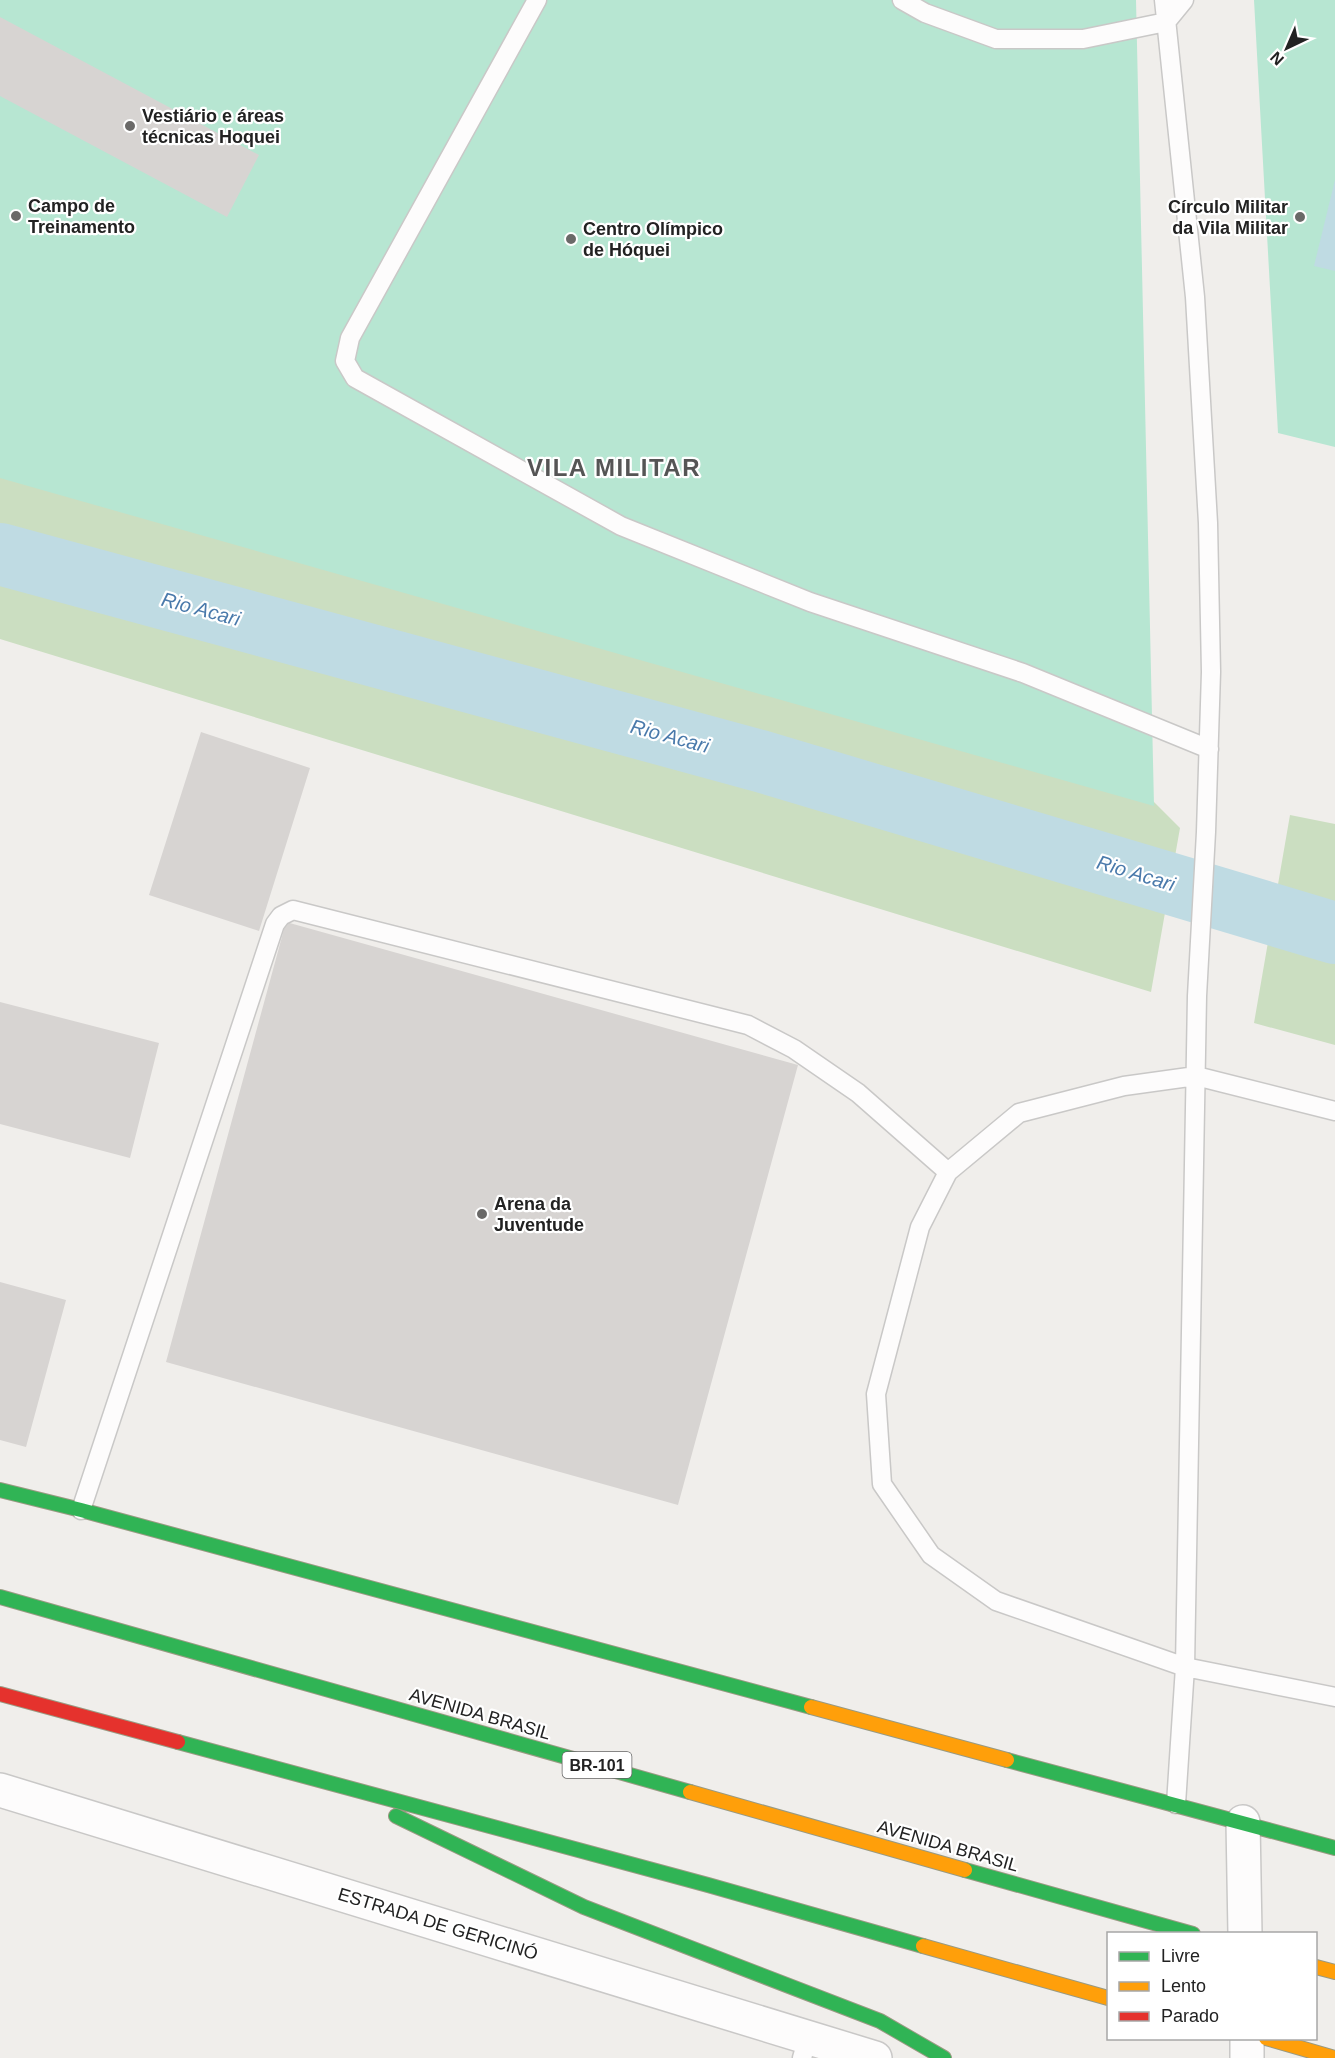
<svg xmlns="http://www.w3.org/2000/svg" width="1335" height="2058" font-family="Arial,sans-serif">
<rect width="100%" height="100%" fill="#f0eeeb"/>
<!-- forest -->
<path fill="#cbdec1" d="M 0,423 L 1087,735 L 1180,828 L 1151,992 L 0,639 Z
M 1290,815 L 1335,824 L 1335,1045 L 1254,1023 Z"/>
<!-- pitch -->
<path fill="#b7e6d2" d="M 0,0 L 1136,0 L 1154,806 L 0,478 Z
M 1254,0 L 1335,0 L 1335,447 L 1278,433 Z"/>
<!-- water -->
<path fill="#bfdbe3" d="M 1335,180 L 1335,271 L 1314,266 Z"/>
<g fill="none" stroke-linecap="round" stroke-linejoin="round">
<!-- river -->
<path stroke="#bfdbe3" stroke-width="62" d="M 0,554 L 760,761 L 1335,933"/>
</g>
<!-- building -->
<path fill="#d7d4d2" d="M 0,17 L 259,155 L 227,217 L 0,96 Z
M 201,732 L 310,768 L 259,931 L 149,895 Z
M 286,922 L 798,1065 L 678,1505 L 166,1362 Z
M 0,1002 L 159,1043 L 130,1158 L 0,1124 Z
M 0,1282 L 66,1300 L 26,1447 L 0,1440 Z"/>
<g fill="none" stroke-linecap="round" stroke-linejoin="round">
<!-- lane casing -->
<g stroke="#c9c8c7" stroke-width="21">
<path id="lane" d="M 537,0 L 350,338 L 345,361 L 355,378 L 621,526 L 810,602 L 1023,673 L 1209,749
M 902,0 L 925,13 L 996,39 L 1083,39 L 1166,22 L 1184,0
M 1164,0 L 1195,297 L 1208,523 L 1211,672 L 1206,832 L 1197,996 L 1185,1667 L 1176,1804
M 1335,1111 L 1196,1076 L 1124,1086 L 1019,1113 L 948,1172 L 920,1227 L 876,1394 L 882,1484 L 931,1555 L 996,1601 L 1185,1667 L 1335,1697
M 81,1510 L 275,924 L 281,916 L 293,910 L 748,1025 L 794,1049 L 858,1093 L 948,1172
M 802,2058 L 808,2037"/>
</g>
<!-- street casing -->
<g stroke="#c9c8c7" stroke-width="36">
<path id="street" d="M 0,1790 L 875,2058
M 1243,1822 L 1245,1934
M 1247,2038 L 1247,2058"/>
</g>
<!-- fast casing -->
<g stroke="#999a82" stroke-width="16">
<path id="fast" d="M 0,1490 L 81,1510 L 811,1707
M 0,1597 L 690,1792
M 178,1742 L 708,1885 L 923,1946
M 1007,1760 L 1335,1848
M 396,1816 L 584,1907 L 880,2021 L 944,2058
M 965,1870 L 1193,1934"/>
</g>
<!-- slow casing -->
<g stroke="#999a82" stroke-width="16">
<path id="slow" d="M 811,1707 L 1007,1760
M 690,1792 L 965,1870
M 923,1946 L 1108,1998
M 1316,1967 L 1335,1972
M 1266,2038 L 1335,2058"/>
</g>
<!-- jam casing -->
<g stroke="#999a82" stroke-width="16">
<path id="jam" d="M 0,1694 L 178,1742"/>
</g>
<!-- lane -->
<use href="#lane" stroke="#fdfcfc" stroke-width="18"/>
<!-- street -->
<use href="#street" stroke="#fdfcfc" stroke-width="33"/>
<!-- fast -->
<use href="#fast" stroke="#30b455" stroke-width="14"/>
<!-- slow -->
<use href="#slow" stroke="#ff9f0a" stroke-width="14"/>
<!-- jam -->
<use href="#jam" stroke="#e5322d" stroke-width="14"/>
</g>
<!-- markers -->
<g fill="#6a6968" stroke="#fff" stroke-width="2">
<circle cx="130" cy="126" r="6"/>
<circle cx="16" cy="216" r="6"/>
<circle cx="1300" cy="217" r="6"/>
<circle cx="571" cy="239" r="6"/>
<circle cx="482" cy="1214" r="6"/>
</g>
<g text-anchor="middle" stroke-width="4.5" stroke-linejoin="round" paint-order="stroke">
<!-- shield labels -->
<rect fill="#fff" stroke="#646464" stroke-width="1.5" x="562.5" y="1752" width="69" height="26" rx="4.5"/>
<g font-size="16" font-weight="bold" fill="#222">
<text x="597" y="1771">BR-101</text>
</g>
<!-- poi labels -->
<g font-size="18" font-weight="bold" fill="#222" stroke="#fff" text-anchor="start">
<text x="142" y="122">Vestiário e áreas<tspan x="142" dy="21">técnicas Hoquei</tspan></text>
<text x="28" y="212">Campo de<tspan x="28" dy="21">Treinamento</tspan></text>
<text x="1288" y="213" text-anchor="end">Círculo Militar<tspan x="1288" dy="21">da Vila Militar</tspan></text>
<text x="583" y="235">Centro Olímpico<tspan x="583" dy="21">de Hóquei</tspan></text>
<text x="494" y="1210">Arena da<tspan x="494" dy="21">Juventude</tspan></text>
</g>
<!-- street labels -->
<g font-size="18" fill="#222" stroke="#fff">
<text transform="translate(480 1714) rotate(16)" y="6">AVENIDA BRASIL</text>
<text transform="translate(948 1846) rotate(16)" y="6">AVENIDA BRASIL</text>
<text transform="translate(438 1924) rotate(17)" y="6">ESTRADA DE GERICINÓ</text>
</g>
<!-- water labels -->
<g font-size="20" font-style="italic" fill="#4a7aab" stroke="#fff">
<text transform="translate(201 609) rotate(15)" y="7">Rio Acari</text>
<text transform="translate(670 736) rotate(15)" y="7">Rio Acari</text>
<text transform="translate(1136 873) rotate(17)" y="7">Rio Acari</text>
</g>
<!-- district labels -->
<g font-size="24" font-weight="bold" letter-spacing="1.5" fill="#555" stroke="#fff">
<text x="614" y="476">VILA MILITAR</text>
</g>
</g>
<!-- legend -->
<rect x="1107" y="1932" width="210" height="108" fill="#ffffff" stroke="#a7a7a7" stroke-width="1.5"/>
<rect x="1119" y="1952" width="30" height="9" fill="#30b455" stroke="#a7a7a7" stroke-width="1.5"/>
<text x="1161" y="1962" font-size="18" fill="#222222">Livre</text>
<rect x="1119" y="1982" width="30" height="9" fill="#ff9f0a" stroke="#a7a7a7" stroke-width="1.5"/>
<text x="1161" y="1992" font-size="18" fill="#222222">Lento</text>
<rect x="1119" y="2012" width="30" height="9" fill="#e5322d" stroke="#a7a7a7" stroke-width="1.5"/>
<text x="1161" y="2022" font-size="18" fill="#222222">Parado</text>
<!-- north arrow -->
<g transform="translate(1287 48) rotate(224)" stroke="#ffffff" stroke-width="4.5" paint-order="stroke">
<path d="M0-4.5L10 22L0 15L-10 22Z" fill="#222222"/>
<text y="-9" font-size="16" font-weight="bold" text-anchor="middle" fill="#222222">N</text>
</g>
</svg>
